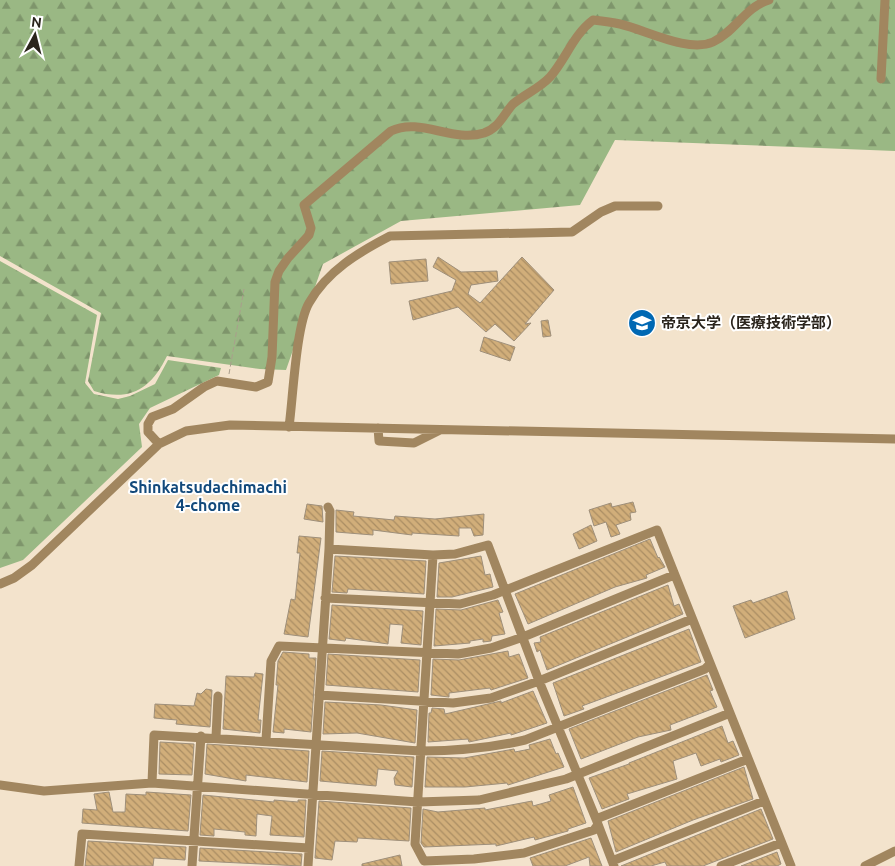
<svg xmlns="http://www.w3.org/2000/svg" width="895" height="866" font-family="Ubuntu,'Noto Sans JP',sans-serif">
<defs>
<pattern id="forest-firs" width="22" height="20" patternUnits="userSpaceOnUse" patternTransform="scale(1.25)"><rect width="22" height="20" fill="#9ab884"/><path d="M5 1l3.5 6h-7zM16 11l3.5 6h-7z" fill="#7e956b"/></pattern>
<pattern id="building-back-hatch" width="6" height="6" patternUnits="userSpaceOnUse" patternTransform="scale(1.25)"><rect width="6" height="6" fill="#d1ae7a"/><path d="M-1 5l2 2M0 0l6 6M5-1l2 2" fill="none" stroke="#aa8d63"/></pattern>
</defs>
<rect width="100%" height="100%" fill="#f3e3cc"/>
<!-- forest -->
<path fill="url(#forest-firs)" d="M 0,0 L 895,0 L 895,151 L 615,140 L 580,205 L 401,221 L 323,264 L 286,370 L 260,369 L 167,356 C 151,389 130,402 94,391 L 88,381 L 101,313 L 0,256 Z
M 0,261 L 97,315 L 85,383 L 94,394 L 118,399 L 130,396 L 155,384 L 168,360 L 221,368 L 219,375 L 150,408 L 139,424 L 142,447 L 23,560 L 0,568 Z"/>
<!-- building -->
<path fill="url(#building-back-hatch)" stroke="#9e8f7a" d="M 438,257 L 461,272 L 497,271 L 498,281 L 471,285 L 468,294 L 480,303 L 522,257 L 554,290 L 525,324 L 531,323 L 514,341 L 495,324 L 486,332 L 458,307 L 413,320 L 409,301 L 452,291 L 456,280 L 433,267 Z
M 426,259 L 428,281 L 391,284 L 389,262 Z
M 548,320 L 551,336 L 543,337 L 541,321 Z
M 484,337 L 515,347 L 510,361 L 480,351 Z
M 633,502 L 636,512 L 630,513 L 631,520 L 616,525 L 620,534 L 611,537 L 606,522 L 594,526 L 589,510 L 611,503 L 612,507 Z
M 307,504 L 322,506 L 323,522 L 304,519 Z
M 336,510 L 354,512 L 353,516 L 394,520 L 395,516 L 435,519 L 484,514 L 483,535 L 474,536 L 471,528 L 459,528 L 459,536 L 412,533 L 412,535 L 373,530 L 373,535 L 336,532 Z
M 591,525 L 597,541 L 579,549 L 573,534 Z
M 299,536 L 321,538 L 308,637 L 284,634 L 291,599 L 295,600 L 300,553 L 297,553 Z
M 650,539 L 658,558 L 659,557 L 665,567 L 646,575 L 647,578 L 615,587 L 528,624 L 515,594 Z
M 335,556 L 426,561 L 424,594 L 348,589 L 347,593 L 332,592 Z
M 481,556 L 485,575 L 490,574 L 493,587 L 452,597 L 437,597 L 439,563 Z
M 668,585 L 674,606 L 679,604 L 683,614 L 547,670 L 540,650 L 537,652 L 534,643 L 541,642 L 540,637 Z
M 787,591 L 795,619 L 745,638 L 733,606 L 751,600 L 753,603 Z
M 498,600 L 503,612 L 499,613 L 505,634 L 492,636 L 491,641 L 483,642 L 483,639 L 470,641 L 470,643 L 434,646 L 436,609 L 461,610 Z
M 332,605 L 423,611 L 421,645 L 401,643 L 403,625 L 390,624 L 388,644 L 346,638 L 345,641 L 329,639 Z
M 689,629 L 701,662 L 582,706 L 584,709 L 564,716 L 553,683 Z
M 508,651 L 509,657 L 519,654 L 528,678 L 491,690 L 490,688 L 449,693 L 449,697 L 431,695 L 433,659 L 459,660 Z
M 283,652 L 309,654 L 309,658 L 316,658 L 311,732 L 284,729 L 284,733 L 273,732 L 278,685 L 276,685 L 278,661 Z
M 328,654 L 420,660 L 418,692 L 326,685 Z
M 255,673 L 263,674 L 258,720 L 261,720 L 260,733 L 223,729 L 226,676 L 254,677 Z
M 707,675 L 713,690 L 710,691 L 717,707 L 670,725 L 671,730 L 638,737 L 581,759 L 569,729 Z
M 206,689 L 212,690 L 210,727 L 176,724 L 177,720 L 154,718 L 155,704 L 194,706 L 197,693 L 201,694 Z
M 533,691 L 547,723 L 511,735 L 511,733 L 469,742 L 468,739 L 428,742 L 429,713 L 431,713 L 432,708 L 444,709 L 445,714 L 501,701 L 501,703 Z
M 325,702 L 381,705 L 417,710 L 415,743 L 357,733 L 323,734 Z
M 722,726 L 728,743 L 733,741 L 739,755 L 721,762 L 720,759 L 701,766 L 696,753 L 673,761 L 677,779 L 627,794 L 629,799 L 602,809 L 589,778 L 629,764 L 629,763 Z
M 550,739 L 556,754 L 558,753 L 564,767 L 508,785 L 507,783 L 465,787 L 425,787 L 427,757 L 464,758 L 514,749 L 515,752 L 530,749 L 529,745 Z
M 160,742 L 194,744 L 192,775 L 159,774 Z
M 207,744 L 309,751 L 307,782 L 246,775 L 246,781 L 205,774 Z
M 322,751 L 414,757 L 412,787 L 395,785 L 394,778 L 398,771 L 378,769 L 376,786 L 320,781 Z
M 744,767 L 753,799 L 693,820 L 616,852 L 608,821 Z
M 573,787 L 586,823 L 568,829 L 568,831 L 535,840 L 534,837 L 496,846 L 496,844 L 424,847 L 421,843 L 423,809 L 438,812 L 485,808 L 485,810 L 532,801 L 533,806 L 551,801 L 549,795 Z
M 109,792 L 113,812 L 125,812 L 126,794 L 146,795 L 146,792 L 191,795 L 188,831 L 82,823 L 83,809 L 97,810 L 94,794 Z
M 203,795 L 274,802 L 274,800 L 298,802 L 298,800 L 306,800 L 304,837 L 270,835 L 272,816 L 257,814 L 256,836 L 245,835 L 245,832 L 214,829 L 214,836 L 200,835 Z
M 319,801 L 411,808 L 409,841 L 358,838 L 357,842 L 335,841 L 332,860 L 315,858 Z
M 761,809 L 773,839 L 703,866 L 667,866 L 665,862 L 651,866 L 621,866 Z
M 591,838 L 602,866 L 590,866 L 589,857 L 565,866 L 533,866 L 530,858 Z
M 88,841 L 186,847 L 185,860 L 154,858 L 153,866 L 85,866 Z
M 200,848 L 302,854 L 301,866 L 199,861 Z
M 777,852 L 781,864 L 777,866 L 741,866 Z
M 400,855 L 402,866 L 362,866 L 362,864 Z"/>
<g fill="none" stroke-linecap="round" stroke-linejoin="round">
<!-- path -->
<path stroke="#aa9e8c" stroke-width="1" stroke-dasharray="5 2.5" stroke-linecap="butt" d="M 229,374 L 244,289"/>
<!-- minor -->
<path stroke="#a1865f" stroke-width="9" d="M 881,79 L 885,0
M 289,427 C 293,398 296,325 309,303 C 327,271 359,252 390,236 L 572,232 L 601,212 L 615,206 L 658,206
M 378,428 L 379,441 L 414,443 L 440,430
M 159,444 L 148,432 L 148,424 L 152,417 L 173,409 L 204,387 L 217,381 L 256,387 L 268,382 L 272,357 L 275,282 L 279,271 L 288,258 L 309,235 L 311,228 L 304,205 L 391,131 C 420,117 453,143 484,133 C 500,127 503,115 513,104 C 525,94 540,88 550,77 C 566,59 573,35 593,20 C 602,21 611,22 620,24 C 646,30 688,53 713,42 C 735,32 745,7 769,0
M 328,507 L 330,511 L 329,549
M 433,555 L 415,844 L 424,861 L 474,859 L 524,853 L 594,830 L 597,826
M 0,584 L 14,578 L 32,565 L 159,444 L 186,431 L 230,425 L 895,439
M 325,598 L 460,604 L 493,595 L 657,530 L 791,866
M 319,695 L 453,703 L 491,698 L 539,681 L 692,619
M 216,737 L 218,696
M 266,740 L 271,661 L 279,646 L 458,654 L 491,648 L 523,637 L 674,575
M 152,783 L 154,735 L 421,751 C 457,751 491,748 525,740 L 705,669 L 710,664
M 0,785 L 44,791 L 152,783 L 418,802 L 479,800 L 566,779 L 730,713
M 612,861 L 764,801
M 79,866 L 82,834 L 309,848
M 192,866 L 201,736
M 308,866 L 329,549 L 433,555 L 455,554 L 488,545 L 539,681 L 596,819
M 614,866 L 596,819 L 748,759
M 721,866 L 781,843
M 865,866 L 895,851"/>
</g>
<!-- icons -->
<defs>
<g id="university-disc" transform="scale(1.4375)"><circle r="9.5" fill="#0068b3" stroke="#fff"/><path d="M0-5L7-2L0 1L-7-2ZM-4 1L0 2.5L4 1V4Q0 6-4 4Z" fill="#fff"/></g>
</defs>
<g fill-rule="evenodd">
<use href="#university-disc" x="642" y="323"/>
</g>
<g text-anchor="middle" stroke-width="4" stroke-linejoin="round" paint-order="stroke">
<!-- poi labels -->
<g font-size="15" font-weight="bold" fill="#2a241c" stroke="#fff" text-anchor="start">
<text x="661" y="328">帝京大学（医療技術学部）</text>
</g>
<!-- neighbourhood labels -->
<g font-size="16" font-weight="bold" fill="#12497b" stroke="#fff">
<text x="208" y="493">Shinkatsudachimachi<tspan x="208" dy="18">4-chome</tspan></text>
</g>
</g>
<!-- north arrow -->
<g transform="translate(35 35) rotate(7)" stroke="#ffffff" stroke-width="4" paint-order="stroke">
<path d="M0-4L9 19L0 12L-9 19Z" fill="#2a241c"/>
<text y="-8" font-size="14" font-weight="bold" text-anchor="middle" fill="#2a241c">N</text>
</g>
</svg>
